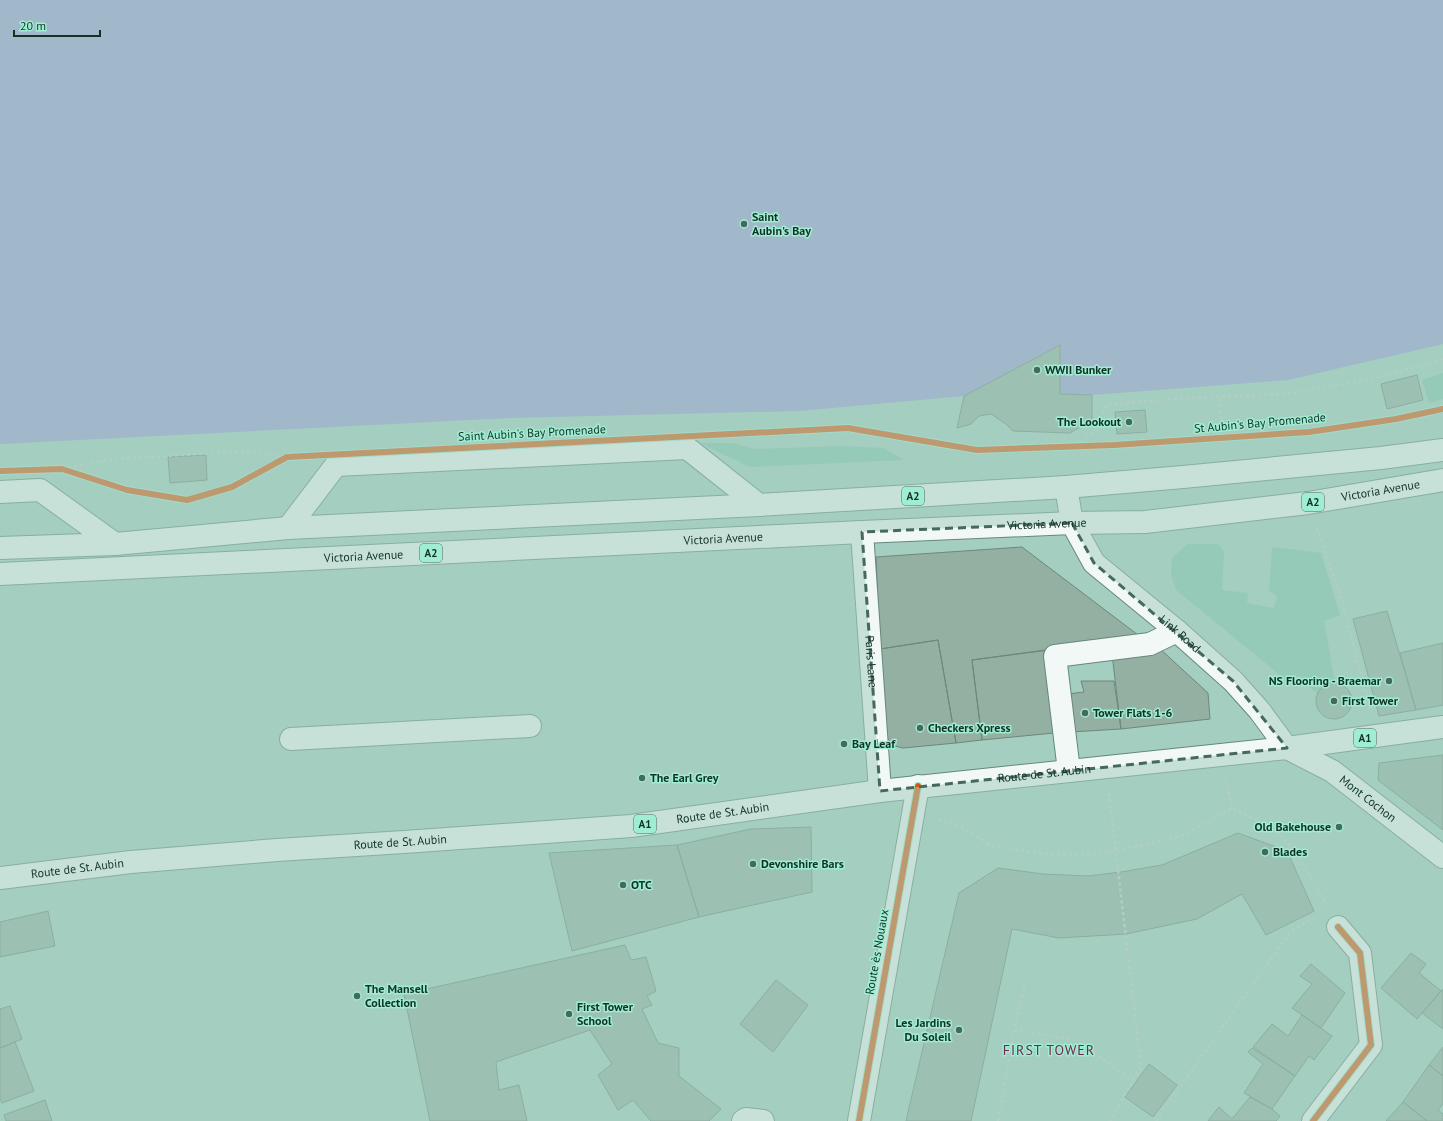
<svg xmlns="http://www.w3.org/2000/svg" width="1443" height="1121" font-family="'PT Sans',sans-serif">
<rect width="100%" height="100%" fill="#a4cec0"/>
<!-- green -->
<path fill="#83c5b0" d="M 1443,373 L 1443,399 L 1429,403 L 1422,380 Z
M 700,443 L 733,443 L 755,449 L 839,446 L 884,448 L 904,460 L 750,467 Z
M 1187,544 L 1218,544 L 1224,552 L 1222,590 L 1248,593 L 1247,603 L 1274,608 L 1277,596 L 1269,591 L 1272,547 L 1321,553 L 1340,615 L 1324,621 L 1335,682 L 1325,685 L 1317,694 L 1299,676 L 1286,680 L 1176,590 L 1171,575 L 1172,558 Z"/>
<!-- water -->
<path fill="#9b9dd5" d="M 0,0 L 1443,0 L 1443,344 L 1288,380 L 1092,395 L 1060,394 L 1059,345 L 964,396 L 799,411 L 510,418 L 0,444 Z"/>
<!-- building -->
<path fill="#93b0a2" stroke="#6c897b" d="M 1060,345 L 1060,394 L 1092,395 L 1092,420 L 1070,433 L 1013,431 L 1006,424 L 991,414 L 979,416 L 971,424 L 957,428 L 964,396 Z
M 1417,375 L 1423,400 L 1387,409 L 1381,384 Z
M 1145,410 L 1147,432 L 1117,434 L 1115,412 Z
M 206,455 L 207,480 L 170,483 L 168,457 Z
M 1022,547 L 1142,638 L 972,660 L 982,740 L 956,743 L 938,640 L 880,649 L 876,557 Z
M 1387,611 L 1416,710 L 1379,716 L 1353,619 Z
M 938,640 L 956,743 L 903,748 L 895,746 L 886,737 L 880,649 Z
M 1443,643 L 1443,705 L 1416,710 L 1400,653 Z
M 1159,648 L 1208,693 L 1210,719 L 1121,729 L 1112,654 Z
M 1045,650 L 1054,733 L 982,740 L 972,660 Z
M 1081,681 L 1114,681 L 1121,729 L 1054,733 L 1050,696 L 1084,692 Z
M1316 701a18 18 0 1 1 36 0a18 18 0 1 1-36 0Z
M 1443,755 L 1443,830 L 1378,780 L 1379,763 Z
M 811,827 L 812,892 L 699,917 L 677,845 L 751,829 Z
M 1238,833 L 1287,851 L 1314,911 L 1266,935 L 1242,894 L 1197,919 L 1126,934 L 1059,938 L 1012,929 L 971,1121 L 906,1121 L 959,893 L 998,868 L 1043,874 L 1088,876 L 1121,872 L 1162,865 Z
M 677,845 L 699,917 L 572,951 L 549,853 Z
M 48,911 L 55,946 L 0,957 L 0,922 Z
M 625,945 L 631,960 L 646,957 L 656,991 L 647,996 L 652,1005 L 642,1009 L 658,1043 L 679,1048 L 679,1076 L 721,1109 L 709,1121 L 651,1121 L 633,1100 L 618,1110 L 598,1075 L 612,1064 L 590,1030 L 496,1062 L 499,1090 L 519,1085 L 527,1121 L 430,1121 L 404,994 Z
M 1411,953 L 1426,964 L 1419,973 L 1441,991 L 1417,1019 L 1381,988 Z
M 1311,964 L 1345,993 L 1321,1028 L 1292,1008 L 1312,984 L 1300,976 Z
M 776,980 L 808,1005 L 773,1052 L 740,1024 Z
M 1443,989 L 1443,1029 L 1422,1013 Z
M 10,1006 L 22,1039 L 0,1048 L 0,1009 Z
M 1302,1015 L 1332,1036 L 1314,1060 L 1309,1056 L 1295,1076 L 1253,1047 L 1272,1024 L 1288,1036 Z
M 15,1042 L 34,1091 L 2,1103 L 0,1099 L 0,1048 Z
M 1443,1047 L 1443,1076 L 1429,1065 Z
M 1252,1048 L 1295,1076 L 1272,1109 L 1244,1093 L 1263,1064 L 1248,1052 Z
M 1149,1064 L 1177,1085 L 1153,1117 L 1125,1097 Z
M 1429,1065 L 1443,1076 L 1443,1104 L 1438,1110 L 1443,1114 L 1443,1121 L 1427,1121 L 1403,1102 Z
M 1250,1097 L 1272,1109 L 1280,1116 L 1276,1121 L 1208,1121 L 1219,1107 L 1232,1119 Z
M 45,1100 L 52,1121 L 6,1121 L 4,1115 Z
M 1403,1102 L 1427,1121 L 1386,1121 Z"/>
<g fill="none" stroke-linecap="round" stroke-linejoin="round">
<!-- minor casing -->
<g stroke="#65887e" stroke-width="24">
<g id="minor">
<path d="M 0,492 L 40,490 L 115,544"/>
<path d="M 288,528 L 336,465 L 687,448 L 759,505"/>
<path id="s1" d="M 862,532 L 880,791"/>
<path d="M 291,739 L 530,726"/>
<path d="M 1069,771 L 1055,656 L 1150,644 L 1177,631"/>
<path d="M 743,1121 L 746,1119 L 763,1121"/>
<path d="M 859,1121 L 918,786"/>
<path d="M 1313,1121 L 1371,1045 L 1360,953 L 1338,927"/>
</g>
</g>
<!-- major casing -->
<g stroke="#65887e" stroke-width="24">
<g id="major">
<path id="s2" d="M 1072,523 L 1094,563 L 1177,631 L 1233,681 L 1259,710 L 1287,748 L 1332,771 L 1443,857"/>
<path id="s3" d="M 0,878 L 131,862 L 277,850 L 404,842 L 631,826 L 880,791 L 1287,748 L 1443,727"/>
</g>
</g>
<!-- highway casing -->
<g stroke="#65887e" stroke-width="24">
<g id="highway">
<path d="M 1066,487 L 1072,523"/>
<path d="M 0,548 L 115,544 L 288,528 L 759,505 L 1066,487 L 1183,477 L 1381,458 L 1443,450"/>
<path id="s4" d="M 0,574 L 862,532 L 1072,523 L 1145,522 L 1308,503 L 1443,480"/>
</g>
</g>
<!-- path -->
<path stroke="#c1cfca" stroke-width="2.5" stroke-dasharray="3 3" stroke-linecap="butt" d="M 1219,398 L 1224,447
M 1077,446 L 1096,430 L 1106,405 L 1184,398 L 1284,394 L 1373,379 L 1443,359
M 62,469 L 113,459 L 248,451 L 287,457
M 1317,528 L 1343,604 L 1370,711
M 1226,780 L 1232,808 L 1277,831 L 1298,854 L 1326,905
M 1109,793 L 1141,1066 L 1110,1121
M 938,820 L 962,827 L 992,846 L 1046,854 L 1087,855 L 1139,846 L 1181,836 L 1232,808
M 1014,1030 L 1076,1040 L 1133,1081
M 998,1121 L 1014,1030 L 1026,980
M 1156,1121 L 1290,932 L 1314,917"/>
<!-- minor -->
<use href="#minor" stroke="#f1f8f6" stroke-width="22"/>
<!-- major -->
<use href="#major" stroke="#f1f8f6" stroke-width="22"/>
<!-- highway -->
<use href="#highway" stroke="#f1f8f6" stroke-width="22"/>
<!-- cycleway casing -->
<g stroke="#9fedd3" stroke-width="8">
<path id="cycleway" d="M 0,471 L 62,469 L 127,490 L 187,500 L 232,487 L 287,457 L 848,428 L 977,450 L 1114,445 L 1309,432 L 1396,419 L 1443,409
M 859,1121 L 918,786
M 1313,1121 L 1371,1045 L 1360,953 L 1338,927"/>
</g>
<!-- cycleway -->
<use href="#cycleway" stroke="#dd570d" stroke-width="6"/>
</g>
<!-- marked area -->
<path d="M0 0H1443V1121H0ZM 1072,523 L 1094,563 L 1233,681 L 1287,748 L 880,791 L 862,532 Z" fill="#a4cec0" fill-opacity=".55" fill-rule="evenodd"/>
<path fill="none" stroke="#45695d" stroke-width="3" stroke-dasharray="8 5" stroke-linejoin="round" d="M 1072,523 L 1094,563 L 1233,681 L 1287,748 L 880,791 L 862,532 Z"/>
<!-- markers -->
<g fill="#45695d" stroke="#9fedd3" stroke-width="1.5">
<circle cx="744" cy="224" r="4"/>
<circle cx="1037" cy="370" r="4"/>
<circle cx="1129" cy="422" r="4"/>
<circle cx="1389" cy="681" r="4"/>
<circle cx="1334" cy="701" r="4"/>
<circle cx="1085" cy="713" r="4"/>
<circle cx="920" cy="728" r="4"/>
<circle cx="844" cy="744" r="4"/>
<circle cx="642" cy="778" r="4"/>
<circle cx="1339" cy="827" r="4"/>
<circle cx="1265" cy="852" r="4"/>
<circle cx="753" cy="864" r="4"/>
<circle cx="623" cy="885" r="4"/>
<circle cx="357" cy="996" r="4"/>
<circle cx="569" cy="1014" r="4"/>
<circle cx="959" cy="1030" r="4"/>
</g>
<g text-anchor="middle" stroke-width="3" stroke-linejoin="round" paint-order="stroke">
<!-- shield labels -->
<g fill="#9fedd3" stroke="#3c6a5b" stroke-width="1">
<rect x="902" y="487" width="22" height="18" rx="3"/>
<rect x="1302" y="493" width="22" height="18" rx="3"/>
<rect x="420" y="544" width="22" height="18" rx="3"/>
<rect x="1354" y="729" width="22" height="18" rx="3"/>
<rect x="634" y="815" width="22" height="18" rx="3"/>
</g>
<g font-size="11" font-weight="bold" fill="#123228">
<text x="913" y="500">A2</text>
<text x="1313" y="506">A2</text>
<text x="431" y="557">A2</text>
<text x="1365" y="742">A1</text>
<text x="645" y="828">A1</text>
</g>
<!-- poi labels -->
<g font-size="12" font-weight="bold" fill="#123228" stroke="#9fedd3" text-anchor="start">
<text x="752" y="221">Saint<tspan x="752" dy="14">Aubin's Bay</tspan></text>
<text x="1045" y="374">WWII Bunker</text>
<text x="1121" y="426" text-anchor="end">The Lookout</text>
<text x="1381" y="685" text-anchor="end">NS Flooring - Braemar</text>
<text x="1342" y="705">First Tower</text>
<text x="1093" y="717">Tower Flats 1-6</text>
<text x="928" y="732">Checkers Xpress</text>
<text x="852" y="748">Bay Leaf</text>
<text x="650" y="782">The Earl Grey</text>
<text x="1331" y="831" text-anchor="end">Old Bakehouse</text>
<text x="1273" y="856">Blades</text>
<text x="761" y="868">Devonshire Bars</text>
<text x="631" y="889">OTC</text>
<text x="365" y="993">The Mansell<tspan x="365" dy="14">Collection</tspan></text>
<text x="577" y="1011">First Tower<tspan x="577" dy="14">School</tspan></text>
<text x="951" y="1027" text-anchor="end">Les Jardins<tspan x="951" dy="14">Du Soleil</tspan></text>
</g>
<!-- street labels -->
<g font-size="12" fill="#123228" stroke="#9fedd3">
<text transform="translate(1260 423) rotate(-5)" y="4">St Aubin's Bay Promenade</text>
<text transform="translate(532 433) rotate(-3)" y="4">Saint Aubin's Bay Promenade</text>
<text dy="4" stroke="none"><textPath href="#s4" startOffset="1384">Victoria Avenue</textPath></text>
<text dy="4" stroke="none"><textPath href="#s4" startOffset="1048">Victoria Avenue</textPath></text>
<text dy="4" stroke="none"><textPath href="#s4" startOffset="724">Victoria Avenue</textPath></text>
<text dy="4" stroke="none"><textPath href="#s4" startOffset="364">Victoria Avenue</textPath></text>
<text dy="4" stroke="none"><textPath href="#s2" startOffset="157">Link Road</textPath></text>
<text dy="4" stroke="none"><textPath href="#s1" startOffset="130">Paris Lane</textPath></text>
<text dy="4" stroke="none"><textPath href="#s3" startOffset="1050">Route de St. Aubin</textPath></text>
<text dy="4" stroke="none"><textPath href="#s2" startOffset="410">Mont Cochon</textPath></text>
<text dy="4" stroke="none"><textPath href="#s3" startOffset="726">Route de St. Aubin</textPath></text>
<text dy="4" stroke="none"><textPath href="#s3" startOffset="402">Route de St. Aubin</textPath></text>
<text dy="4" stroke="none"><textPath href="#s3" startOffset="78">Route de St. Aubin</textPath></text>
<text transform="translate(877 952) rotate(-80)" y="4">Route ès Nouaux</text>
</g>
<!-- quarter labels -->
<g font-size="14" letter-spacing="1" fill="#6b2b4c" stroke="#9fedd3">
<text x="1049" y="1055">FIRST TOWER</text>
</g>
</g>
<!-- scale -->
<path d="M14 30v6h86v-6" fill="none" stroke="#123228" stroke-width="2"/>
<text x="20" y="30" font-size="12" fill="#123228" stroke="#9fedd3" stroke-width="3" paint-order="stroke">20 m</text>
</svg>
